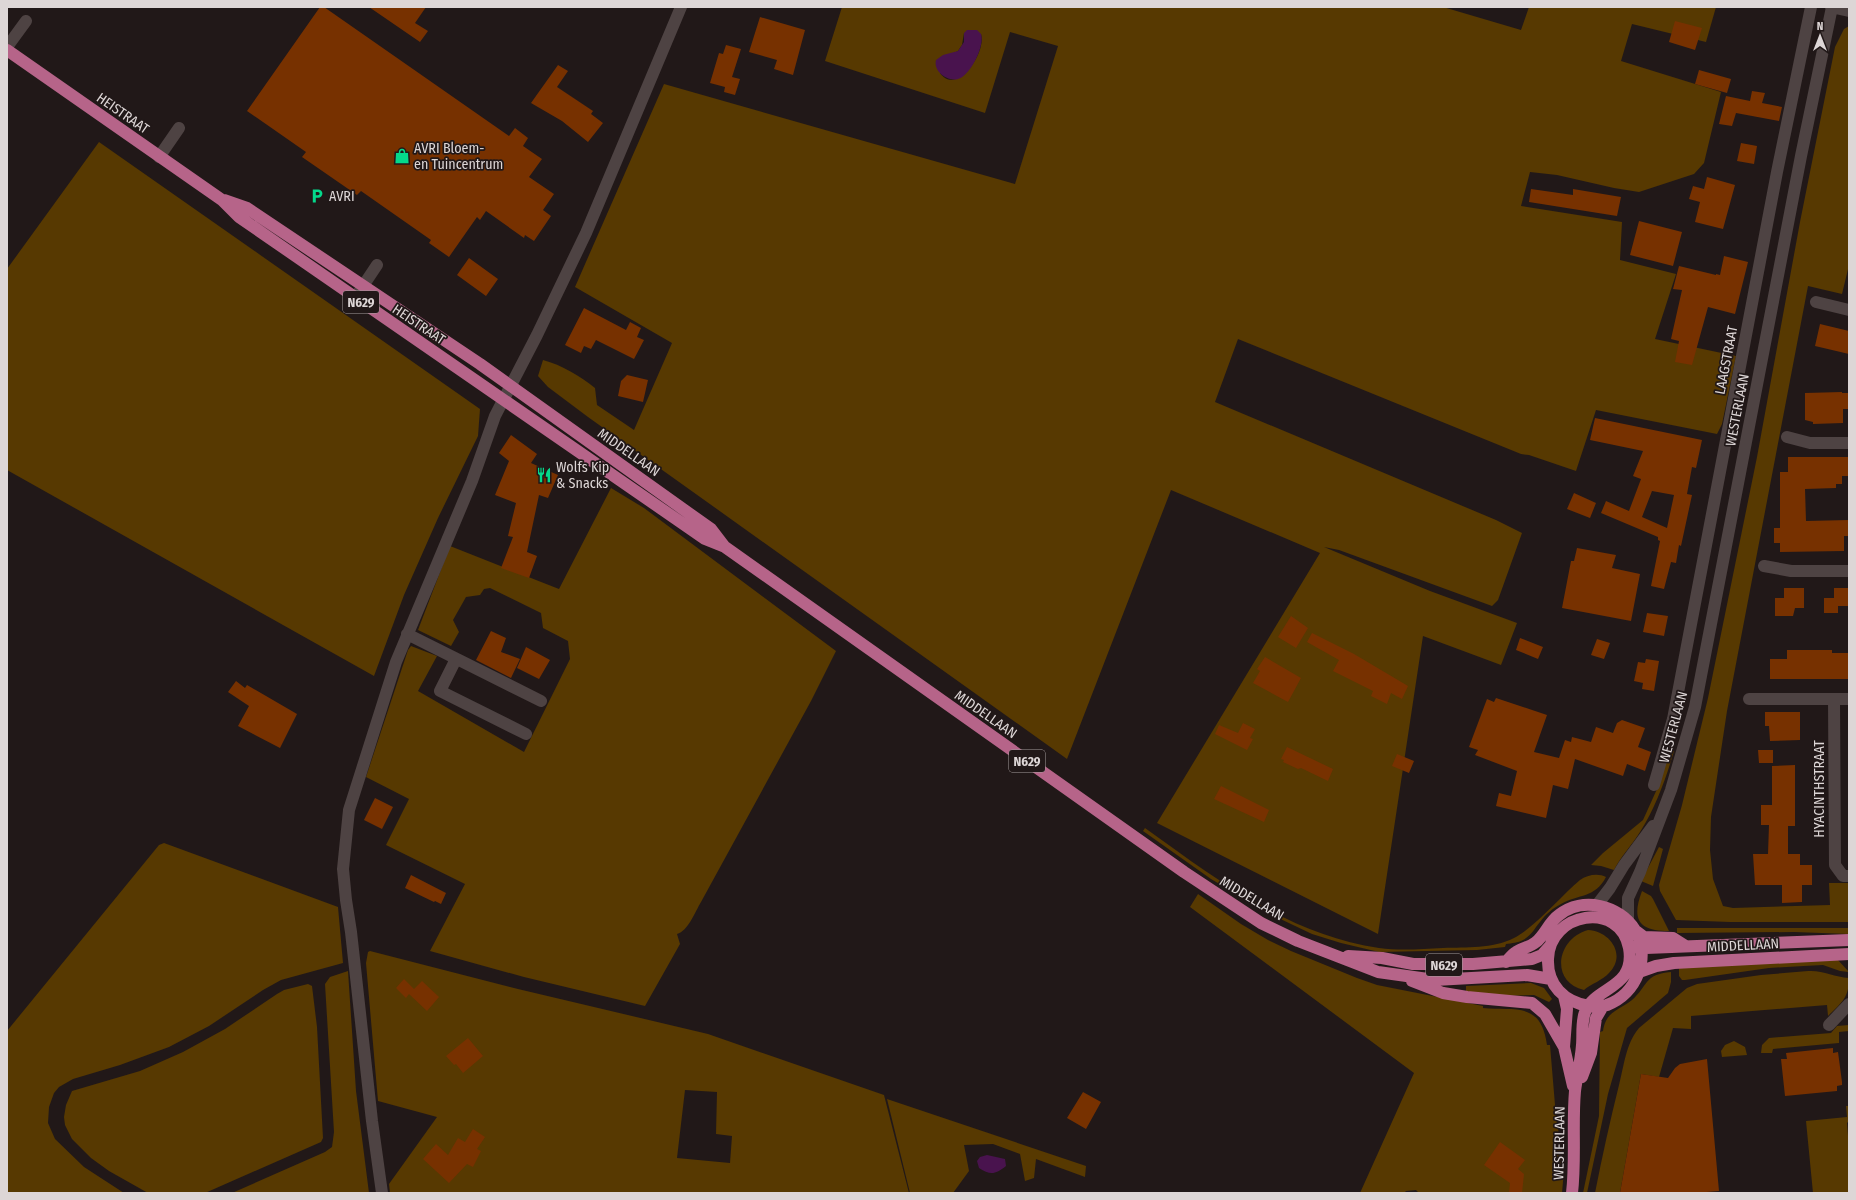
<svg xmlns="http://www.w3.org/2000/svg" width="1856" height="1200" font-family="'Fira Sans Condensed',sans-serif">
<rect width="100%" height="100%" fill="#211818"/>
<!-- green -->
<path fill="#573901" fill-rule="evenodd" d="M 842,7 L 1443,7 L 1521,30 L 1529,7 L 1716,7 L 1706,42 L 1632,24 L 1621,61 L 1721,92 L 1704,163 L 1694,174 L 1639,192 L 1614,188 L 1557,175 L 1530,172 L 1521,206 L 1622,222 L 1620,260 L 1676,274 L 1655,339 L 1736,356 L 1722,424 L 1717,434 L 1596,410 L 1576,471 L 1529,455 L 1521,454 L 1238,339 L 1215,402 L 1496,520 L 1522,533 L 1498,600 L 1492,606 L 1339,550 L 1324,547 L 1430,591 L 1517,623 L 1501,665 L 1423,636 L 1378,934 L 1157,823 L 1320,553 L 1171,490 L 1067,759 L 588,417 L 548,387 L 538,376 L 543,360 C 562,365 580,376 595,388 L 597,405 L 634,430 L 672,343 L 575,287 L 664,84 L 1015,184 L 1058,46 L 1010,32 L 985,113 L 825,61 ZM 964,33 L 981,34 C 987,51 957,97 940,73 L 952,54 L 958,51 L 962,45 Z
M 1849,26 L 1849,265 L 1842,294 L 1808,286 L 1727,711 L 1711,817 L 1710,850 L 1713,879 L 1723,906 L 1733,908 L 1830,905 L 1829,883 L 1849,883 L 1849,922 L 1730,922 L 1676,920 L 1660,891 L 1659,885 L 1682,805 L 1708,698 L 1757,457 L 1800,222 L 1835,47 L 1844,29 Z
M 99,142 L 480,409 L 478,436 L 438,518 L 404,595 L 374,676 L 7,470 L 7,269 Z
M 611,488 L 644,508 L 836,651 L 811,701 L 701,902 C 695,912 688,931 677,934 L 680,944 L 645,1006 L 524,977 L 430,951 L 465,884 L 386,845 L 409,799 L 366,777 L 408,650 L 411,646 L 437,656 L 418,691 L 524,752 L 570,659 L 568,641 L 543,628 L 541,613 L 490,588 L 484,589 L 480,595 L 466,597 L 453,620 L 459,632 L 451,646 L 418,630 L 450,546 L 559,589 Z
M 1669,751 L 1674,751 C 1666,778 1656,807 1640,832 C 1632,845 1621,856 1614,870 L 1601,866 L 1591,865 L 1603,853 L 1643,820 L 1657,789 Z
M 1145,828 C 1216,879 1289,935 1379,948 C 1400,951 1422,949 1443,948 C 1467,947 1492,949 1514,938 C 1535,927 1561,896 1580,880 C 1587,875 1598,873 1606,877 C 1595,898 1579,894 1561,904 C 1553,908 1545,915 1540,922 C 1534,929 1532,935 1523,940 C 1518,943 1512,943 1506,944 L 1505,947 L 1477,950 L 1379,952 L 1341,943 L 1312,934 L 1272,915 L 1211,879 L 1143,831 Z
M 164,843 L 338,907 L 343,963 L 281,980 L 263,990 L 209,1026 L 169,1047 L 120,1065 L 73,1079 L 59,1087 L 54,1093 L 49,1107 L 48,1123 L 55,1139 L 84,1167 L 124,1193 L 7,1193 L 7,1031 L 159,845 Z
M 1659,847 L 1663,849 L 1653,886 L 1641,881 Z
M 1642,891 L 1651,896 L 1653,899 L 1669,931 C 1639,931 1631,920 1642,891 Z
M 1198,894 L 1241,924 L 1268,940 L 1291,951 L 1357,978 L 1377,985 L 1483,1006 L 1483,1008 C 1515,1011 1541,1001 1547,1045 L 1550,1045 L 1556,1117 L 1563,1157 L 1564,1170 L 1562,1193 L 1419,1193 L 1416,1190 L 1406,1191 L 1404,1193 L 1360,1193 L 1414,1073 L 1190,907 Z
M 1677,928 L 1849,928 L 1849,934 L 1794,932 L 1677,933 Z
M 1588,930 C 1610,931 1627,955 1609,973 C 1603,980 1591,984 1584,990 C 1550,982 1556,939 1588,930 Z
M 370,951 L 518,989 L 708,1034 L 884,1095 L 909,1193 L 390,1193 L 389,1184 L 437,1117 L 378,1101 L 366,963 L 368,952 ZM 685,1090 L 717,1092 L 716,1134 L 732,1136 L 730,1163 L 677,1158 Z
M 1837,959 L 1849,972 L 1840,971 L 1823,965 L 1804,966 L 1769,968 L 1685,980 L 1682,980 L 1679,976 L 1679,968 Z
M 348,971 L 356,1091 L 369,1193 L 232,1193 L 325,1152 L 332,1147 L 334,1132 L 325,984 L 330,977 Z
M 1808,971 C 1823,970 1834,977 1849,978 C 1849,998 1842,1002 1828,1016 L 1827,1005 L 1691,1016 L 1691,1029 L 1673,1028 L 1659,1077 L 1641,1074 L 1620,1193 L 1595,1193 C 1602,1157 1610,1121 1619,1085 C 1624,1066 1626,1043 1639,1028 L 1687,988 L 1697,984 L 1761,975 Z
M 1671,972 L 1671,982 L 1668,993 L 1627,1028 L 1608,1094 L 1587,1193 L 1583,1193 L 1599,1116 L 1600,1032 L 1603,1031 C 1606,1011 1618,1011 1632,1000 C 1648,986 1644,974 1671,972 Z
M 1531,983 L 1544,988 L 1552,999 L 1549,1002 L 1534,995 L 1502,996 L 1466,992 L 1466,986 Z
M 308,984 L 312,986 L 317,1027 L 323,1138 L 321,1142 L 205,1193 L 148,1193 L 109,1171 L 91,1158 L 72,1139 L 65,1125 L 64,1117 L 66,1105 L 72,1091 L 140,1071 L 183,1052 L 225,1029 L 277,994 L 284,990 Z
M 1849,1025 L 1849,1031 L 1839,1032 L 1839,1043 L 1773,1049 L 1772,1053 L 1761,1053 L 1762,1045 L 1769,1038 L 1831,1033 L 1837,1026 Z
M 1734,1041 L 1745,1047 L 1747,1055 L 1722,1057 L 1721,1051 L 1725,1045 Z
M 887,1099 L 1086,1166 L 1085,1177 L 1036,1159 L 1034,1178 L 1025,1181 L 1020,1154 L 993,1144 L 964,1145 L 969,1171 L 953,1193 L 910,1193 Z
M 1846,1106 L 1849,1106 L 1849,1121 L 1847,1123 L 1849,1148 L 1849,1193 L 1813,1193 L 1806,1121 L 1847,1117 Z"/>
<!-- water -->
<path fill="#49134e" d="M 967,30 L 977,30 L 981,34 C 985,46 970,76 958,79 C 947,82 933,71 936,60 L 943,55 L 958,51 L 964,42 L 964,33 Z
M 987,1155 L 1005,1159 L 1006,1166 C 995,1175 990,1175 979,1168 L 977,1161 L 980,1157 Z"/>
<!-- building -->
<path fill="#773100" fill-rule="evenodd" d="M 320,7 L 324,7 L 509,136 L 515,128 L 528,138 L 523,146 L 542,159 L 529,177 L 554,194 L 543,210 L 551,216 L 534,241 L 525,235 L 524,238 L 486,211 L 480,220 L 477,217 L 449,257 L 429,243 L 431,240 L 361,191 L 357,195 L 302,157 L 306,152 L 247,111 Z
M 369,7 L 426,7 L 415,23 L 428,31 L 420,42 Z
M 760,17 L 805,30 L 793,75 L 774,69 L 777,60 L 749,52 Z
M 1675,21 L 1702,28 L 1695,50 L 1669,42 Z
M 726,45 L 741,49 L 732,77 L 740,79 L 735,95 L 724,92 L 725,87 L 710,83 L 719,53 L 723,54 Z
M 558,65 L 568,71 L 557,87 L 593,111 L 591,114 L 603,123 L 588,142 L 562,121 L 531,103 Z
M 1699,70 L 1731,79 L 1727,93 L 1695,84 Z
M 1752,91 L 1765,93 L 1762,103 L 1782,107 L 1779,121 L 1736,113 L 1732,126 L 1719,124 L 1726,96 L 1750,101 Z
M 1741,143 L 1757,146 L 1754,164 L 1737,161 Z
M 1707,177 L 1735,185 L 1723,229 L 1695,222 L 1700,202 L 1689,199 L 1693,186 L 1704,189 Z
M 1531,189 L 1573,195 L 1573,189 L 1621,197 L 1617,216 L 1529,202 Z
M 1639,221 L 1682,232 L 1673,266 L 1630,255 Z
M 1724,256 L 1748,262 L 1735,314 L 1708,307 L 1692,365 L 1675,362 L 1679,341 L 1671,339 L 1682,290 L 1673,289 L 1679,266 L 1716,275 L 1716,274 L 1720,275 Z
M 469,258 L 498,279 L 486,296 L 457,275 Z
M 584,308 L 626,330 L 630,322 L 641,328 L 637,337 L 644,340 L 634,359 L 596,340 L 591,349 L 584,346 L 581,353 L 565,345 Z
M 1820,324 L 1849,331 L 1849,354 L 1815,346 Z
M 627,375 L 648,380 L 643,402 L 618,396 L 621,381 Z
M 1842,392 L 1842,393 L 1849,393 L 1849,409 L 1843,409 L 1843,423 L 1813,424 L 1813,422 L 1805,420 L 1805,393 Z
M 1595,418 L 1702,440 L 1696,468 L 1692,467 L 1687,494 L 1692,495 L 1681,546 L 1679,545 L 1676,563 L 1671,562 L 1664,589 L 1651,586 L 1660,541 L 1658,540 L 1658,537 L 1601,513 L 1606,501 L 1629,511 L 1641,479 L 1633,476 L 1643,451 L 1590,440 ZM 1652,491 L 1674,495 L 1667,528 L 1642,517 Z
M 511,435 L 537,454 L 531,463 L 558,475 L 548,498 L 539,495 L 527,552 L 537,556 L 529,578 L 501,568 L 513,537 L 508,536 L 516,503 L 495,495 L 509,461 L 499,453 Z
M 1788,457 L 1849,457 L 1849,476 L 1842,476 L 1842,484 L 1836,484 L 1836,488 L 1805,489 L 1806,521 L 1849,520 L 1849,536 L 1844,536 L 1844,551 L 1780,552 L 1780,543 L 1774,543 L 1774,528 L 1780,528 L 1780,472 L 1788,472 Z
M 1574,493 L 1596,503 L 1590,518 L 1567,509 Z
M 1577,548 L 1616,555 L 1612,568 L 1640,574 L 1631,621 L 1562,608 L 1571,561 L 1574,561 Z
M 1784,588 L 1804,588 L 1804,608 L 1795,608 L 1793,616 L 1775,616 L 1775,598 L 1784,598 Z
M 1834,588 L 1849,588 L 1849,606 L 1838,606 L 1838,613 L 1824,613 L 1824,598 L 1834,598 Z
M 1647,613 L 1668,616 L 1664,636 L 1643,632 Z
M 1291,616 L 1308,628 L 1296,648 L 1278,637 Z
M 491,631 L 506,638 L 501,652 L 520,659 L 511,678 L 476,660 Z
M 1312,633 L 1354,654 L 1408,686 L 1402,699 L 1391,693 L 1387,704 L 1371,696 L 1373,691 L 1333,671 L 1339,660 L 1307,642 Z
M 1520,638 L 1543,647 L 1538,659 L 1516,650 Z
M 1597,639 L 1610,643 L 1604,659 L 1591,655 Z
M 526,647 L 550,660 L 539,679 L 517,668 Z
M 1787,650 L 1832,650 L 1832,653 L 1849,653 L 1849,679 L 1770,679 L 1770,659 L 1787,659 Z
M 1265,657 L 1301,678 L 1288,702 L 1253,683 L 1260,671 L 1257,669 Z
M 1646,659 L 1659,661 L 1654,691 L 1642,689 L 1643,683 L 1634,681 L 1638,662 L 1645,663 Z
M 236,681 L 245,688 L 247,685 L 297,714 L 280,748 L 238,726 L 249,706 L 228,692 Z
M 1496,698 L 1547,715 L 1534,752 L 1559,758 L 1565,740 L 1571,742 L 1572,737 L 1591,742 L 1596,727 L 1613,733 L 1617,723 L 1622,720 L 1645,728 L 1638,747 L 1651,752 L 1645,771 L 1627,764 L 1623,776 L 1575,759 L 1568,789 L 1553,785 L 1546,818 L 1496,806 L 1499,793 L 1511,796 L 1517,771 L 1475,755 L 1478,750 L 1469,747 L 1487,699 L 1494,702 Z
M 1765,712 L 1800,712 L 1800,740 L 1770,741 L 1769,726 L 1765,726 Z
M 1243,723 L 1255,729 L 1250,738 L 1253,739 L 1247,750 L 1215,734 L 1219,725 L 1238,733 Z
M 1287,747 L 1333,769 L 1328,781 L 1301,768 L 1298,769 L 1283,762 L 1284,760 L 1281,759 Z
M 1758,750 L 1773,750 L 1773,763 L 1759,763 Z
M 1397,754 L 1414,761 L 1409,773 L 1392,766 Z
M 1795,765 L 1795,826 L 1788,826 L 1788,854 L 1800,854 L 1800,865 L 1812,865 L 1812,885 L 1802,885 L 1802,902 L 1782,903 L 1782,885 L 1755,885 L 1753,854 L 1768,854 L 1769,825 L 1761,825 L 1761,805 L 1772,805 L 1772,766 Z
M 1221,786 L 1269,810 L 1264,822 L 1214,799 Z
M 375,798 L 393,807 L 382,829 L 364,820 Z
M 411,875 L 446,893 L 441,904 L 435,901 L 434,902 L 405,888 Z
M 404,979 L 414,989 L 422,981 L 439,997 L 427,1011 L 409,994 L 406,998 L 396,988 Z
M 468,1038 L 483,1056 L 463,1073 L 456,1064 L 454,1065 L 446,1056 Z
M 1833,1048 L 1833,1053 L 1838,1052 L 1842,1082 L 1842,1085 L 1837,1086 L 1837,1091 L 1785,1096 L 1781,1059 L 1787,1059 L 1786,1053 Z
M 1707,1059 L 1719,1191 L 1694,1193 L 1620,1193 L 1641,1074 L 1668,1078 L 1675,1068 L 1680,1064 Z
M 1083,1092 L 1101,1102 L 1086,1129 L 1067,1118 Z
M 473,1129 L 485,1137 L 477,1149 L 481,1151 L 473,1167 L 467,1164 L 449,1183 L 423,1159 L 436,1144 L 448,1155 L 458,1138 L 465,1142 Z
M 1500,1142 L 1525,1160 L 1518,1169 L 1524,1174 L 1522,1193 L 1509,1193 L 1510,1183 L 1484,1165 Z"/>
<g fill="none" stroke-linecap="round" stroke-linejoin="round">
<!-- minor -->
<path stroke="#4e4343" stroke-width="12" d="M 1831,7 L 1849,11
M 7,47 L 26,21
M 159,157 L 179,128
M 355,298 L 377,265
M 1816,302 L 1849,310
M 1787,437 L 1810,443 L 1849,443
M 1764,566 L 1791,571 L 1849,571
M 407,634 L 541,701
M 456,659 L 440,691 L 526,734
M 1749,699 L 1849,699
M 1834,699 L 1835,865 L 1843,876 L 1849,876
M 1654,785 L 1673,719 L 1777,172 L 1811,7
M 1597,905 L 1610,888 L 1624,865 L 1653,826
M 1628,920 L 1628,898 L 1640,872 L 1671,790 L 1695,707 L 1801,156 L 1832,7
M 1829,1025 L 1849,1004
M 382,1193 L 372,1121 L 351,932 L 346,900 L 343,869 L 349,810 L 396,662 L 472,481 L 495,416 L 537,335 L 586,233 L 681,7"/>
<!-- major -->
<path stroke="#b66489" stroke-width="12" d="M 7,50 L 222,200 L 239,217 L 705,539 L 725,547 L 1184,872 L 1261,923 L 1298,941 L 1378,972 L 1435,980 L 1527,975 L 1551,979
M 224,200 L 247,208 L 480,364 L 711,529 L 724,546
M 1636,931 L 1644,937 L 1673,938 L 1684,945
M 1635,947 L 1646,948 L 1849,940
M 1348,956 L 1382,958 L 1413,964 L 1473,964 L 1532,959 L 1542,955 L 1550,946
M 1506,962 C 1509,959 1512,954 1516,952 C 1522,948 1530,947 1536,942 C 1545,935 1549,922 1559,915 C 1582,896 1620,905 1635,930 C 1651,957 1637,994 1607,1005 C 1601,1007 1595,1007 1589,1006 C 1564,1002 1547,985 1548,959 C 1549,912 1620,900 1629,948 C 1636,989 1595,986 1585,1012 C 1581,1023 1583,1034 1582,1045 C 1581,1060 1577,1076 1575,1091 C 1572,1125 1576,1159 1572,1193
M 1639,972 L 1656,966 L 1674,963 L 1849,954
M 1412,981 L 1443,993 L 1467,997 L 1532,1003 L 1545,1014 L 1564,1047
M 1564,996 L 1567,1009 L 1564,1047 L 1573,1086
M 1582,1077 L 1591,1053 L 1596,1018 L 1603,1006"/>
</g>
<!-- icons -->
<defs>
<g id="shop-bare" transform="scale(1.2)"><path d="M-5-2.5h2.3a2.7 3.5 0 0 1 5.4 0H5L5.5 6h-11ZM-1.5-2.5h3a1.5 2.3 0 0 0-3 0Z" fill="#04d98b" stroke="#211818" stroke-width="2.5" paint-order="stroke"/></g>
<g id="parking-bare" transform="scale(1.2)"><path d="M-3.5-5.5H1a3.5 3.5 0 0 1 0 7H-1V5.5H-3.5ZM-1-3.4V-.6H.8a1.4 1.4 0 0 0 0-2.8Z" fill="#04d98b" stroke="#211818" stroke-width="2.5" paint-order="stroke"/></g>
<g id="restaurant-bare" transform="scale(1.2)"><path d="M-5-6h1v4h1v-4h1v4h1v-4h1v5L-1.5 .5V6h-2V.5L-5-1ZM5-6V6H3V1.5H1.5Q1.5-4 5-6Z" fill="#04d98b" stroke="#211818" stroke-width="2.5" paint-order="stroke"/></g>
</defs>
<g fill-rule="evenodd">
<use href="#shop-bare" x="402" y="156"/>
<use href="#parking-bare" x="317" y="196"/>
<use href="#restaurant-bare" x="544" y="475"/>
</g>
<g text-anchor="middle" stroke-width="3.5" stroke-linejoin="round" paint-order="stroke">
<!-- shield labels -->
<g fill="#211818" stroke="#a59d9d" stroke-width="1">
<rect x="343" y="291" width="36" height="22" rx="3"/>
<rect x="1009" y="750" width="36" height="22" rx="3"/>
<rect x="1426" y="954" width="36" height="22" rx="3"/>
</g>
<g font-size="13" font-weight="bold" fill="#ddd6d6">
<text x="361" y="307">N629</text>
<text x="1027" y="766">N629</text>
<text x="1444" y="970">N629</text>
</g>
<!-- street labels -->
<g font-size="14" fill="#ddd6d6" stroke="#211818">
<text transform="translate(123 113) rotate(35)" y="5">HEISTRAAT</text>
<text transform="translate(419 324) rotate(34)" y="5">HEISTRAAT</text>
<text transform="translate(1726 360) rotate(-79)" y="5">LAAGSTRAAT</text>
<text transform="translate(1737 410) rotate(-79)" y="5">WESTERLAAN</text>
<text transform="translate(629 452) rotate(35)" y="5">MIDDELLAAN</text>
<text transform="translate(986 714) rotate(35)" y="5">MIDDELLAAN</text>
<text transform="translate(1673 727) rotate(-75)" y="5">WESTERLAAN</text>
<text transform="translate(1819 789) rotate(-90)" y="5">HYACINTHSTRAAT</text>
<text transform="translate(1252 898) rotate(31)" y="5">MIDDELLAAN</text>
<text transform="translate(1743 945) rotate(-3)" y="5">MIDDELLAAN</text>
<text transform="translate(1559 1143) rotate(-89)" y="5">WESTERLAAN</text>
</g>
<!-- poi labels -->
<g font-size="14" fill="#ddd6d6" stroke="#211818" text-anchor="start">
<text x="414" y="153">AVRI Bloem-<tspan x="414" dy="16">en Tuincentrum</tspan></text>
<text x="329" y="201">AVRI</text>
<text x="556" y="472">Wolfs Kip<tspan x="556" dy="16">&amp; Snacks</tspan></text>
</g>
</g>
<!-- border -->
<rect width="1856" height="1200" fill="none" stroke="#ddd6d6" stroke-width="16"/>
<!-- north arrow -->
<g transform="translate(1820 36)" stroke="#211818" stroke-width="3" paint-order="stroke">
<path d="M0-3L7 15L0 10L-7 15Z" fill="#ddd6d6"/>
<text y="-6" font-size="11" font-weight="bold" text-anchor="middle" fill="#ddd6d6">N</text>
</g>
</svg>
